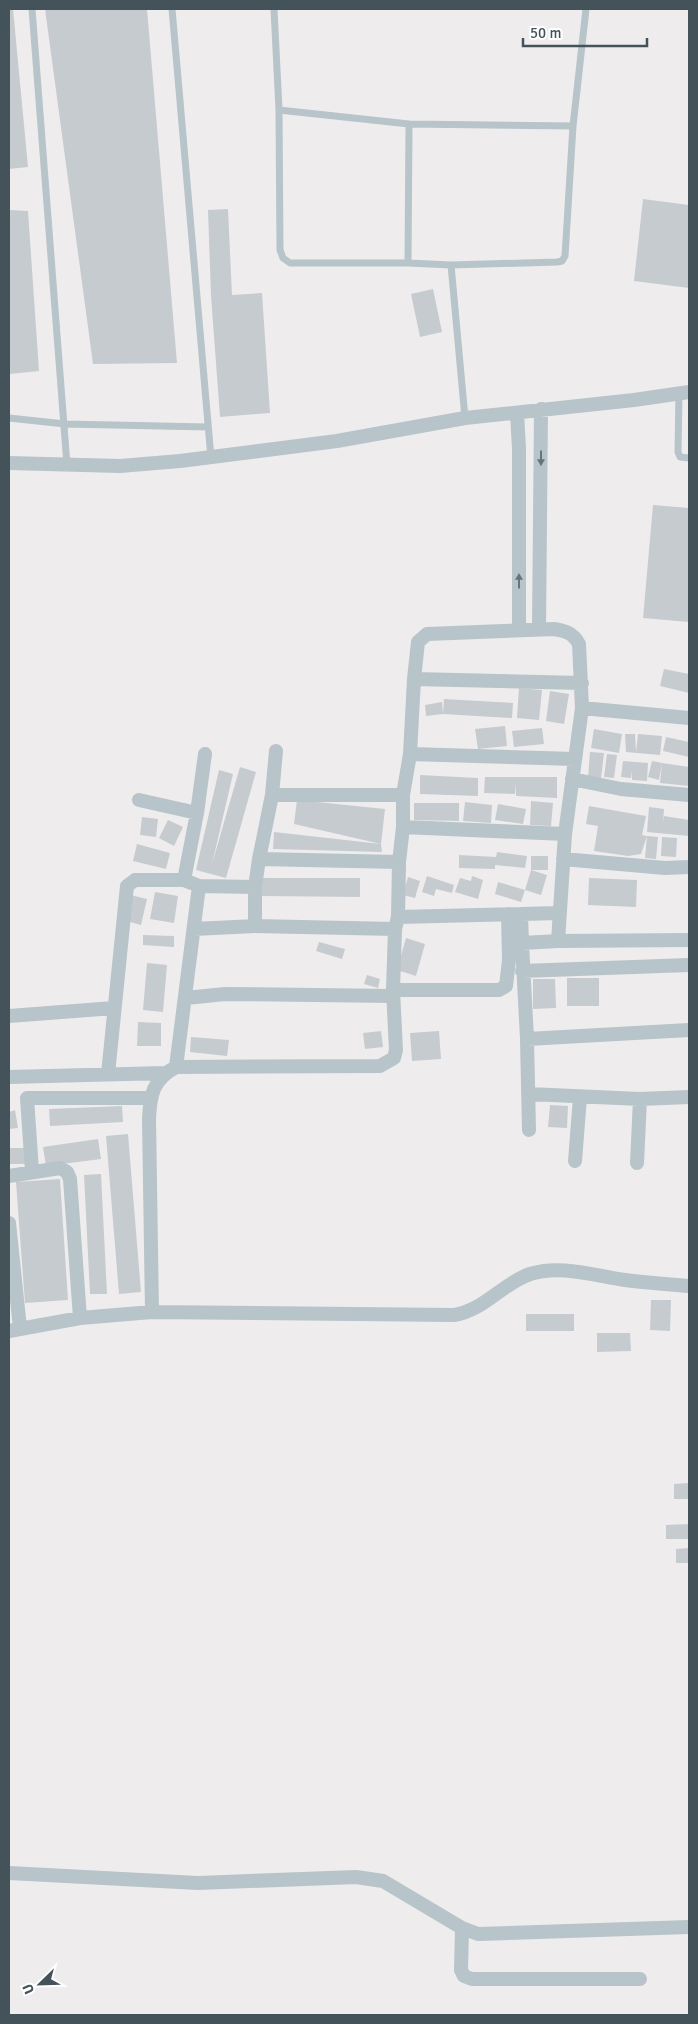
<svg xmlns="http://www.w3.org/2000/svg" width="698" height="2024" font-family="Signika,sans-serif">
<rect width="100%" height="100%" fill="#efeced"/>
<!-- building -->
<path fill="#c6cbd0" d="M 9,9 L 13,9 L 28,167 L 9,169 Z
M 45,9 L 147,9 L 177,363 L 93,364 Z
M 643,199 L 689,205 L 689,288 L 634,281 Z
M 228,209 L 232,295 L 262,293 L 270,413 L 220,417 L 211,296 L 208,210 Z
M 9,210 L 28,211 L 39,371 L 9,374 Z
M 433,289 L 442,332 L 420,337 L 411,294 Z
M 653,505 L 689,508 L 689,622 L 643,618 Z
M 664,669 L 689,674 L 689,693 L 660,686 Z
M 519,688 L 542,690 L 539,720 L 517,718 Z
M 550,691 L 569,694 L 564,724 L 546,721 Z
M 444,699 L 513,703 L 512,718 L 443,714 Z
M 442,702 L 443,714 L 426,716 L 425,705 Z
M 505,726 L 507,746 L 478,749 L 475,729 Z
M 542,728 L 544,744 L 514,747 L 512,731 Z
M 594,729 L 622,734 L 619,753 L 591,748 Z
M 625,734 L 635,734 L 636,752 L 638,734 L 662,736 L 660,755 L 626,752 Z
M 666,737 L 689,742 L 689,757 L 663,751 Z
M 590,752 L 604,753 L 601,779 L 588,778 Z
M 607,754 L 617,755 L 614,778 L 604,777 Z
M 623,761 L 648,763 L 647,781 L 632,780 L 632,771 L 631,778 L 621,777 Z
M 652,761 L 662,763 L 659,780 L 648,777 Z
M 662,763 L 689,767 L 689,786 L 660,783 Z
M 240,767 L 256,772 L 226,878 L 196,870 L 219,770 L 233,774 L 212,864 Z
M 420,775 L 478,778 L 478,796 L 420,794 Z
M 485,777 L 557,777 L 557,798 L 516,796 L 516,783 L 515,794 L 484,793 Z
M 297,800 L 385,809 L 381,844 L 294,824 Z
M 531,801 L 553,803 L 551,826 L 530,825 Z
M 465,802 L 492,805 L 491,823 L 463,821 Z
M 414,803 L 459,803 L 459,821 L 414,820 Z
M 498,804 L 526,809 L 523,824 L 495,820 Z
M 589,806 L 646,816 L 642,835 L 647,836 L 641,854 L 628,856 L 594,851 L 598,826 L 586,824 Z
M 649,807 L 664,809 L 663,823 L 664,816 L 689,820 L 689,836 L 647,832 Z
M 142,817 L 158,819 L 156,837 L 140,835 Z
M 168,820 L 183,827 L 174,846 L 159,838 Z
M 274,832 L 381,844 L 382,852 L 273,849 Z
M 647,836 L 658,837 L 656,859 L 645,858 Z
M 662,837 L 677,838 L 676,857 L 661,856 Z
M 137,844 L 170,853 L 166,869 L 133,861 Z
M 497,852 L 527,856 L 525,868 L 495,865 L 495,869 L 459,868 L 459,855 L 496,857 Z
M 531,856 L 548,856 L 548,870 L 531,870 L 547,875 L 541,895 L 525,890 L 521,902 L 495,894 L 498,882 L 525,890 L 531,870 Z
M 427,876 L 454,885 L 452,893 L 436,889 L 434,896 L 422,892 Z
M 472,876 L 483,880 L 478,899 L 455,892 L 460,878 L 471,881 Z
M 408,877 L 420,881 L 415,898 L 403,895 Z
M 260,878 L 360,878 L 360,897 L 260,896 Z
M 589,878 L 637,880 L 636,907 L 588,905 Z
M 155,892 L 178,896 L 174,923 L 150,919 Z
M 130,895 L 147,899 L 141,925 L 123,920 Z
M 143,935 L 174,936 L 174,947 L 143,945 Z
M 406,938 L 425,944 L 416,976 L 397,970 Z
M 319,942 L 345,949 L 342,959 L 316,951 Z
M 147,963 L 167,965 L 163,1012 L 143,1010 Z
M 367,975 L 380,979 L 378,988 L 364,984 Z
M 567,978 L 599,978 L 599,1006 L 567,1006 Z
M 533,979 L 555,979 L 556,1008 L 533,1009 Z
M 138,1022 L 161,1023 L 161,1046 L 137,1046 Z
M 381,1031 L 383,1047 L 365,1049 L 363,1033 Z
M 439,1031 L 441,1059 L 412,1061 L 410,1033 Z
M 191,1037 L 229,1040 L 227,1056 L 190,1052 Z
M 550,1105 L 568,1106 L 567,1128 L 548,1127 Z
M 122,1106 L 123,1122 L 50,1126 L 49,1109 Z
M 15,1110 L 18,1128 L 9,1129 L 9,1112 Z
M 128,1134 L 141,1292 L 119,1294 L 106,1136 Z
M 98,1139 L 101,1159 L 46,1166 L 43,1147 Z
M 9,1148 L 26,1148 L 26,1164 L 9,1164 Z
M 101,1174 L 107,1294 L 90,1294 L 84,1175 Z
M 60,1179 L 68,1300 L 25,1303 L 16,1182 Z
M 651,1300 L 671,1300 L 670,1331 L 650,1330 Z
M 526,1314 L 574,1314 L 574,1331 L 526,1331 Z
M 597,1333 L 630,1333 L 631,1351 L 597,1352 Z
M 689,1483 L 689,1499 L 674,1499 L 674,1484 Z
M 689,1524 L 689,1539 L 666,1539 L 666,1525 Z
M 689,1548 L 689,1563 L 676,1563 L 676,1549 Z"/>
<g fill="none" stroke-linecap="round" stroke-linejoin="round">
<!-- lane -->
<path stroke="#b7c4ca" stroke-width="7" d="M 32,9 L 67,465
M 172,9 L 211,458
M 274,9 L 279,110 L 280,250 L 283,258 L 290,263 L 408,263 L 451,265 L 557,262 L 562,261 L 565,256 L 573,126 L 586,9
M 279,110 L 409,124 L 573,126
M 408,263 L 409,124
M 451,265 L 465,418
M 679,394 L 678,452 L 680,457 L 689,458
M 9,418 L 65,424 L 208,427"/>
<!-- street -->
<path stroke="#b7c4ca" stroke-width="14" d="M 517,413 L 519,449 L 519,630
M 9,463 L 120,466 L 180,461 L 337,441 L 465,418 L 634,400 L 689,392
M 539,629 L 541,409
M 414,679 L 582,683
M 582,708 L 689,718
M 410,754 L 575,759
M 572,779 L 621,789 L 689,795
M 272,795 L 403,795
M 139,800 L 197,813
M 403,827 L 565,834
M 259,859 L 399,862
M 563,859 L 665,868 L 689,867
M 184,880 L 197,813 L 205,754
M 521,914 L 559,913
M 398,917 L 521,914 L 522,943 L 558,941
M 255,926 L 255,887
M 194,929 L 255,926 L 395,929
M 509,943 L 522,943 L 527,1039 L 529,1130
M 522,971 L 689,965
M 393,990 L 499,990 L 506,986 L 509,960 L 508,914
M 186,998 L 225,994 L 393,996
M 9,1016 L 114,1008
M 527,1039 L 689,1030
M 176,1067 L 199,886
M 108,1074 L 127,886 L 135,880 L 184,880 L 199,886 L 255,887 L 259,859 L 272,795 L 276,751
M 9,1077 L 165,1073
M 529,1094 L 640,1099 L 689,1097
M 575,1161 L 580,1097
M 637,1163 L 640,1099
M 32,1171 L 27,1098 L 150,1098
M 9,1176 L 60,1168 L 67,1172 L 70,1179 L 80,1318
M 9,1223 L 20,1328
M 152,1312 L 149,1119 C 150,1095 153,1079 176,1067 L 380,1066 L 394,1058 L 396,1050 L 393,990 L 395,929 L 398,917 L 399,862 L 403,827 L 403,795 L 410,754 L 414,679 L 418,642 L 427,634 L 554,629 C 566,631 573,633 579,644 L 582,708 L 565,834 L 558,941 L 689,940
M 9,1331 L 80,1318 L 152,1312 L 454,1315 C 483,1311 503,1283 530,1274 C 560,1264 595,1276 625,1280 C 646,1283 668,1284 689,1286
M 9,1873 L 198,1883 L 356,1877 L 383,1881 L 462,1928 L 478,1934 L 689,1927
M 462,1928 L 461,1970 L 464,1976 L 472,1979 L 640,1979"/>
</g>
<!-- one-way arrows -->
<defs><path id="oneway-solid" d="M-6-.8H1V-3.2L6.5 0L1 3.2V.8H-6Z" transform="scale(1.25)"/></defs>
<g fill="#66757c">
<use href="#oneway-solid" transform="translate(541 458) rotate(90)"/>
<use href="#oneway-solid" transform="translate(519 581) rotate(-90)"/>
</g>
<!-- border -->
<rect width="698" height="2024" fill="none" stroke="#44535a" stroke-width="20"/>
<!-- north arrow -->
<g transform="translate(40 1984) rotate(247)" stroke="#ffffff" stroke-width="4" paint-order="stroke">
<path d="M0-4L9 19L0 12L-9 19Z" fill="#44535a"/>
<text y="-8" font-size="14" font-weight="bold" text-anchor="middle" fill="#44535a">U</text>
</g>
<!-- scale -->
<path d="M523 38v8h124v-8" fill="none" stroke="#44535a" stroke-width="2.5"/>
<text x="530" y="38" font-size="15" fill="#44535a" stroke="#ffffff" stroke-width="4" paint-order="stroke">50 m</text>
</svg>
